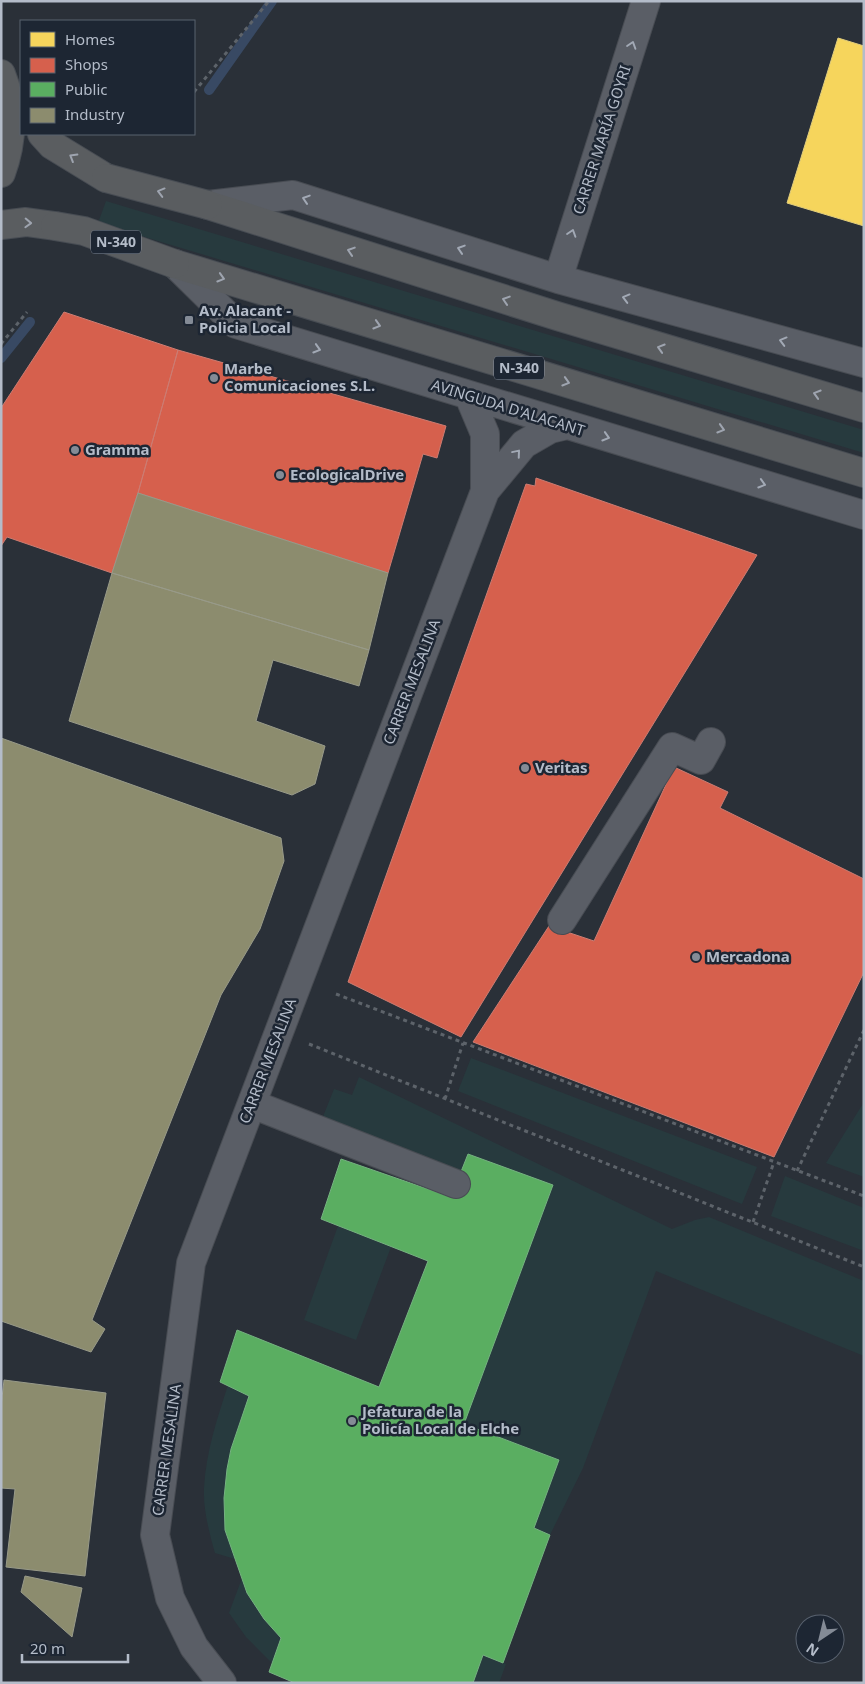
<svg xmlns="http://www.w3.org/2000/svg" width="865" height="1684" font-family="'Noto Sans',sans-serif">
<rect width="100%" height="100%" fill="#2a3038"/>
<!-- green -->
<path fill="#273a3e" d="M 106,201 L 864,430 L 864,453 L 98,223 Z
M 471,1058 L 757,1167 L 742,1204 L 458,1091 Z
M 359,1077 L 672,1229 L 695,1220 L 709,1217 L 864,1281 L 864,1356 L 656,1271 L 583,1468 L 550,1535 L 534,1528 L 559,1460 L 464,1424 L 553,1185 L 468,1154 L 462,1171 L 322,1119 L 334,1089 L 352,1095 Z
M 864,1102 L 864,1177 L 826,1163 Z
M 785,1176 L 864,1208 L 864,1251 L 771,1216 Z
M 338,1226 L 391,1247 L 356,1340 L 304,1320 Z
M 228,1385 L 249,1396 L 231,1449 L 224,1498 L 235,1559 L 215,1553 C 209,1532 203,1509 204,1488 C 206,1452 217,1419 228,1385 Z
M 242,1578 C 250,1602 265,1620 281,1638 L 272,1663 L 246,1637 L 229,1613 Z
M 483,1655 L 506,1664 L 499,1683 L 473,1683 Z"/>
<!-- homes -->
<path fill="#f6d55c" stroke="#e2ce7d" d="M 838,38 L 864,46 L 864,226 L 787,203 Z"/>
<!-- shops -->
<path fill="#d6604d" stroke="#cc7c72" d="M 64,312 L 178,350 L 138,493 L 112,573 L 7,537 L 1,546 L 1,408 Z
M 178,350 L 446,426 L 437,458 L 423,454 L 388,573 L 138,493 Z
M 536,478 L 757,555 L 461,1037 L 348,982 L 526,484 L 535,486 Z
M 674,767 L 728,792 L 720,808 L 864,879 L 864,972 L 774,1157 L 473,1042 L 549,926 L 594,941 Z"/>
<!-- public -->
<path fill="#5aae61" stroke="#75b280" d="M 468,1154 L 553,1185 L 464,1424 L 559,1460 L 534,1528 L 550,1535 L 503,1663 L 483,1655 L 473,1683 L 295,1683 L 269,1672 L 281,1638 L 264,1619 L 247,1593 L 225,1530 L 224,1498 L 227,1469 L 231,1449 L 249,1396 L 220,1382 L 237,1330 L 379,1387 L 428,1261 L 321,1219 L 341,1159 L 451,1197 Z"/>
<!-- industry -->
<path fill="#8c8c6e" stroke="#989a89" d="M 138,493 L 388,573 L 369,650 L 112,573 Z
M 112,573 L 369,650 L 359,686 L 273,660 L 256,721 L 325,746 L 315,784 L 292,795 L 69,721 Z
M 1,738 L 281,838 L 284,861 L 260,929 L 221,995 L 92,1320 L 105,1329 L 91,1352 L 1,1321 Z
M 4,1380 L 106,1393 L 85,1576 L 6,1567 L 15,1489 L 1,1488 L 1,1407 Z
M 25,1576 L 82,1588 L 72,1637 L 21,1592 Z"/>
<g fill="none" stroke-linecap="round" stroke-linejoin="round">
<!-- stream -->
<path stroke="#384963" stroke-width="10" d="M 209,90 L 272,1
M 1,358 L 30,322"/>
<!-- minor casing -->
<g stroke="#484c53" stroke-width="30">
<path id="minor" d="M 208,205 L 293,195 L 558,279 L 864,363
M 175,264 L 236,324 L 864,515
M 558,279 L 646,1
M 469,396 L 485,434 L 485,491
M 562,920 L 672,747 L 701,760 L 711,742
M 252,1104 L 456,1184
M 222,1683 L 194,1647 L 170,1598 L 155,1535 L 191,1263 L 485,491 L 524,444 L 550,429 L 567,425"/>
</g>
<!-- highway casing -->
<g stroke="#474c53" stroke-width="30">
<path id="highway" d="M 1,74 C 14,106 13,141 1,173
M 42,134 L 52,145 L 106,178
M 208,205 L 557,316 L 864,408
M 1,225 L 26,222 L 55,226
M 175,264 L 864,473"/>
</g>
<!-- path -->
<path stroke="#5d636a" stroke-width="3" stroke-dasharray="4 4" stroke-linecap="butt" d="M 194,92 L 269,1
M 1,344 L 27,312
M 336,994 L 864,1196
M 309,1044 L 864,1267
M 445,1099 L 463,1043
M 797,1171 L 864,1030
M 753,1222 L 774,1162"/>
<!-- minor -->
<use href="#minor" stroke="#5a5e66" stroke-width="28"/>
<!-- highway -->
<use href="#highway" stroke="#5a5d60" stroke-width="28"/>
<!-- highway-bridge casing -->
<g stroke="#474c53" stroke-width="30" stroke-linecap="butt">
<path id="highway-bridge" d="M 106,178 L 208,205
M 55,226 L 84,231 L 175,264"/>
</g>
<!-- highway-bridge -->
<use href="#highway-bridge" stroke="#5a5d60" stroke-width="28"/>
</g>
<!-- one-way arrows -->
<defs><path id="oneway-chevron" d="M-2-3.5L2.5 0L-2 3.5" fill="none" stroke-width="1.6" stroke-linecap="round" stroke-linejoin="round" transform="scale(1.25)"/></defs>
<g stroke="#a2a9b5">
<use href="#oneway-chevron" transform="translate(632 45) rotate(-72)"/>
<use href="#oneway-chevron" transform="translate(306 199) rotate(-162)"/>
<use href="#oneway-chevron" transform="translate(572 233) rotate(-72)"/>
<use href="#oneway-chevron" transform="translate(461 249) rotate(-162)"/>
<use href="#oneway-chevron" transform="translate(626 298) rotate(-165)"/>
<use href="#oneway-chevron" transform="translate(783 341) rotate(-165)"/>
<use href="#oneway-chevron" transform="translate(317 349) rotate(17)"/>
<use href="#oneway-chevron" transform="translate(606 437) rotate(17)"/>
<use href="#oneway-chevron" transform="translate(517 453) rotate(-50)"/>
<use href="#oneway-chevron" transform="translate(762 484) rotate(17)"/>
</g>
<g stroke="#9ea4af">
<use href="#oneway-chevron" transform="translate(73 157) rotate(-149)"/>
<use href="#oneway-chevron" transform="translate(161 192) rotate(-165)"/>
<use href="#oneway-chevron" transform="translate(28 223) rotate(2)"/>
<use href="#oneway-chevron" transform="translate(351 251) rotate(-162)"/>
<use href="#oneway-chevron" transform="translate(221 278) rotate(17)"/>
<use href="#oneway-chevron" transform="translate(506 300) rotate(-162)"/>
<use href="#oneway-chevron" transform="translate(377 325) rotate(17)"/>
<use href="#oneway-chevron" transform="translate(661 348) rotate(-163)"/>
<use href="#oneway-chevron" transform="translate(566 382) rotate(17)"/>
<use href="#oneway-chevron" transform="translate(817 394) rotate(-163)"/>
<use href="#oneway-chevron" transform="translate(721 429) rotate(17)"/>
</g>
<!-- markers -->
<g fill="#848b96" stroke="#1d2633" stroke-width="2">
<rect x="184" y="315" width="10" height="10" rx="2.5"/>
<circle cx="214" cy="378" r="5"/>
<circle cx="75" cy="450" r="5"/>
<circle cx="280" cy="475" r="5"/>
<circle cx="525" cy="768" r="5"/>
<circle cx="696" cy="957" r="5"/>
<circle cx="352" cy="1421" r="5"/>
</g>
<g text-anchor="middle" stroke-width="5" stroke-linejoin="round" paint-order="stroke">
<!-- shield labels -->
<g fill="#1d2633" stroke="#878f9c" stroke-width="1">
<rect x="91" y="230.5" width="50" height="23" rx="4"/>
<rect x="494" y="356.5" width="50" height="23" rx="4"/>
</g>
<g font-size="14" font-weight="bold" fill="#b4bcc9">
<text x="116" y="247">N-340</text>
<text x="519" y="373">N-340</text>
</g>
<!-- street labels -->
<g font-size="15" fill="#b4bcc9" stroke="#1d2633">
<text transform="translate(602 140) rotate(-72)" y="5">CARRER MARÍA GOYRI</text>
<text transform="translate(508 408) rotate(17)" y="5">AVINGUDA D'ALACANT</text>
<text transform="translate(412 682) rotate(-69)" y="5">CARRER MESALINA</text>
<text transform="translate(268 1061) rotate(-69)" y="5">CARRER MESALINA</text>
<text transform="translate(167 1450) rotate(-82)" y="5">CARRER MESALINA</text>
</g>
<!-- poi labels -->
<g font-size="15" font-weight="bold" fill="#b4bcc9" stroke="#1d2633" text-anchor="start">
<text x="199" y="316">Av. Alacant -<tspan x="199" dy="17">Policia Local</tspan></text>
<text x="224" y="374">Marbe<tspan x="224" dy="17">Comunicaciones S.L.</tspan></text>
<text x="85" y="455">Gramma</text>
<text x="290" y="480">EcologicalDrive</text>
<text x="535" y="773">Veritas</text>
<text x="706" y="962">Mercadona</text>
<text x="362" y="1417">Jefatura de la<tspan x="362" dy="17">Policía Local de Elche</tspan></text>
</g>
</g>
<!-- border -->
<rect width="865" height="1684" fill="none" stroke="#b4bcc9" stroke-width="5"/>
<!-- legend -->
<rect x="20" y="20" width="175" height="115" fill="#1d2633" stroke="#59626f"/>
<rect x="30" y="32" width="25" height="15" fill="#f6d55c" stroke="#59626f"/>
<text x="65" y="45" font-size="15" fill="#b4bcc9">Homes</text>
<rect x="30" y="58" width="25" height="15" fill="#d6604d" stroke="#59626f"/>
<text x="65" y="70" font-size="15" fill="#b4bcc9">Shops</text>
<rect x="30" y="82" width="25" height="15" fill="#5aae61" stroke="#59626f"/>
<text x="65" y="95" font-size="15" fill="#b4bcc9">Public</text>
<rect x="30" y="108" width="25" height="15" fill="#8c8c6e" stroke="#59626f"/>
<text x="65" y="120" font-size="15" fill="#b4bcc9">Industry</text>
<!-- north arrow -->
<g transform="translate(820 1639) rotate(215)"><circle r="24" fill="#1d2633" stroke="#59626f"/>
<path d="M0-4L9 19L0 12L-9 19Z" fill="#848b96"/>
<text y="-8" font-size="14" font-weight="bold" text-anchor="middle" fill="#b4bcc9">N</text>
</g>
<!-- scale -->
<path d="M22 1654v8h106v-8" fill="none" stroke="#b4bcc9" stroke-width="2.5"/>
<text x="30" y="1654" font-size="15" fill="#b4bcc9" stroke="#1d2633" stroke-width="4" paint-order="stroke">20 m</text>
</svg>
